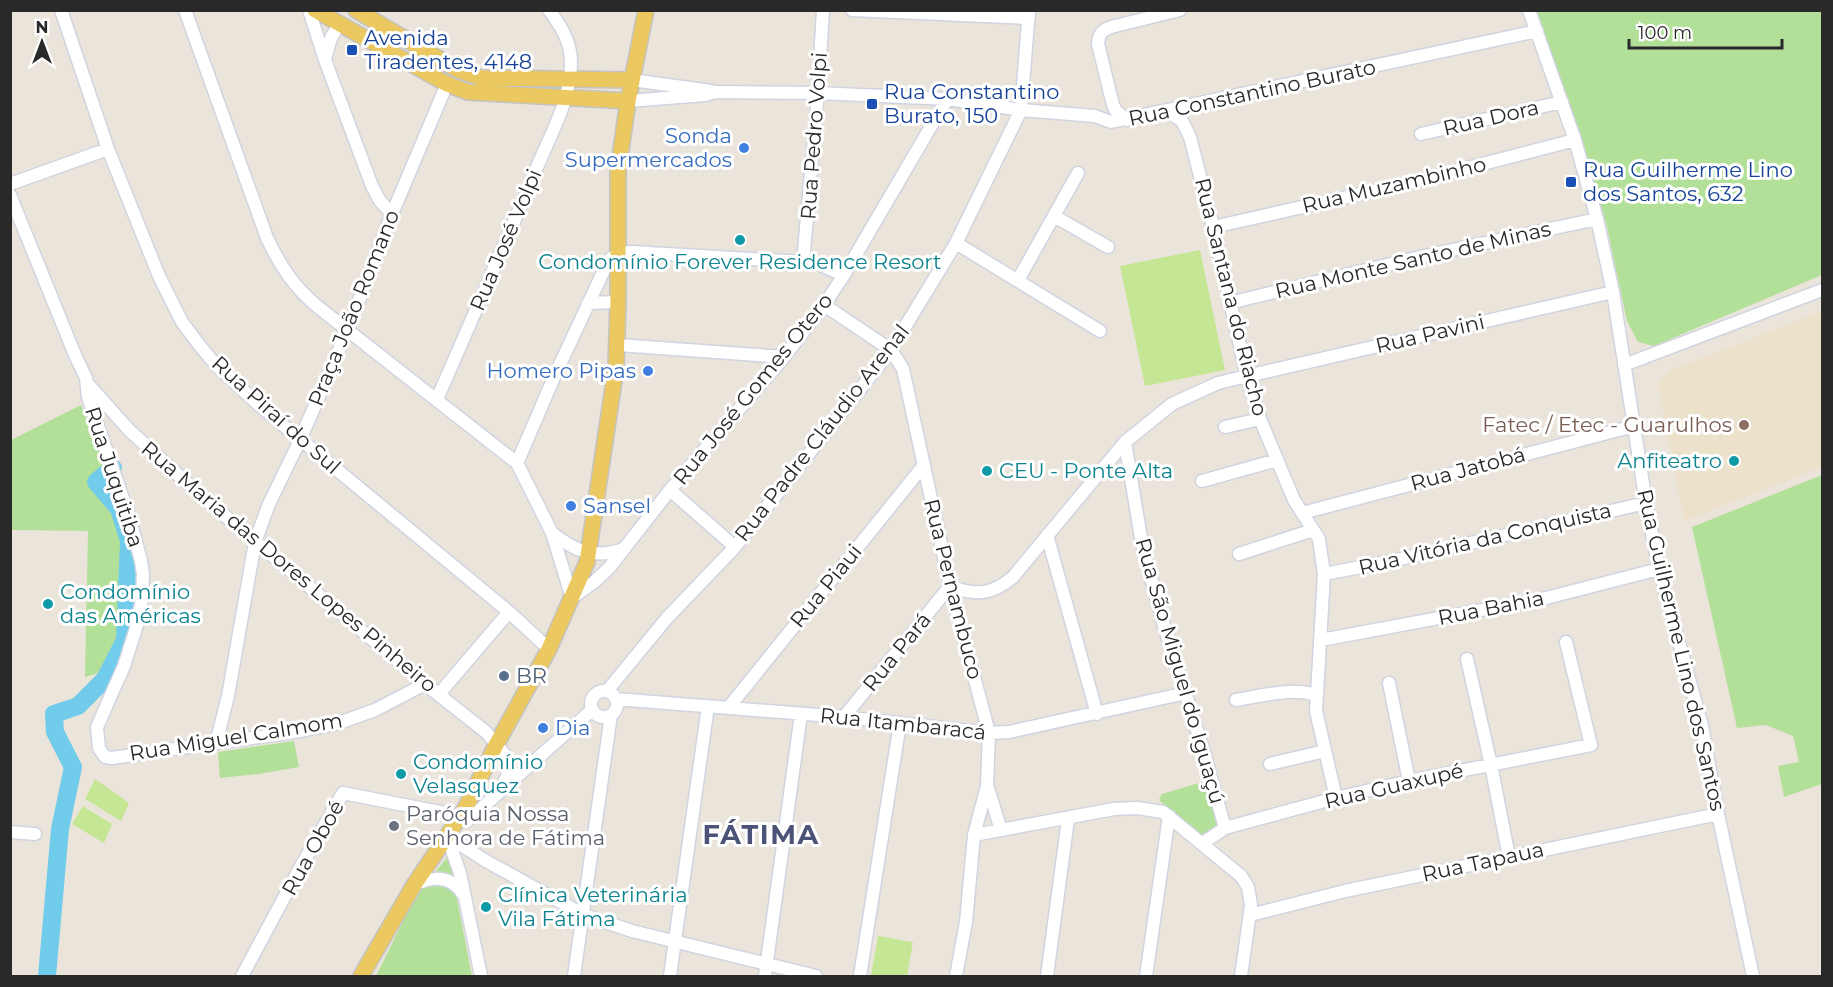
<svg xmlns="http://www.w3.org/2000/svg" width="1833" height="987" font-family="Montserrat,sans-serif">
<rect width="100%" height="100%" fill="#ebe4db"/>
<!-- education -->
<path fill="#ece1cb" d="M 1822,311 L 1822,467 L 1684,521 L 1658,384 L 1669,371 Z"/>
<!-- green -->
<path fill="#b2e099" d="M 1536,11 L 1822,11 L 1822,275 L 1654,346 L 1638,342 L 1627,321 L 1607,227 L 1587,157 Z
M 81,405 L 141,562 L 124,666 L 85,677 L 88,531 L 11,530 L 11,440 Z
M 1822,475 L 1822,784 L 1784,797 L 1778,766 L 1799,762 L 1793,736 L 1766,725 L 1737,728 L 1692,527 Z
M 294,741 L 299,767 L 259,774 L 220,778 L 218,752 Z
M 1206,781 L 1218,825 L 1201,836 L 1159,800 L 1162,794 Z
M 449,855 L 458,882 L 438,874 L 436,871 Z
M 443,886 L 456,894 L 472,976 L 376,976 L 420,887 Z"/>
<!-- pitch -->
<path fill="#c5e795" d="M 1200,250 L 1225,370 L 1145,386 L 1120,266 Z
M 95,779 L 129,803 L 121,821 L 85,799 Z
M 83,806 L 112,824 L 104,843 L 72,824 Z
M 878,936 L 913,942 L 907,976 L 871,976 Z"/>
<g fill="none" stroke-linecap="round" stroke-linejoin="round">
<!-- river -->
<path stroke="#71cbea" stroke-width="18" d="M 47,976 L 60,829 L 73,767 L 55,732 L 54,714 L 78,706 L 105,679 L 125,640 L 129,541 L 119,509 L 96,482 L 113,468"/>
<!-- minor casing -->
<g stroke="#d0d4e1" stroke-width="15">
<path id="minor" d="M 61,10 L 108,149 L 159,276 L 182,322 L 200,346 L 215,364 L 260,406 L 509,612 L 549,649
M 185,10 L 267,238 C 280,266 294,287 318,307 L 517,463 L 552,533 L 572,598 L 594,582 L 609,568 L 670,490 L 784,357 L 824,305 L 844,275 L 947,99
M 309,10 L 325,60 L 372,186 L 380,201 L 392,214
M 852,10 L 1029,18
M 1529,10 L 1575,140 L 1597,219 L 1613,292 L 1646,503 L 1659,569 L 1702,726 L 1718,814 L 1753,976
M 325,59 L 331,38 L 339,25
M 632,80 L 711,91
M 628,101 L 705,95 L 715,92 L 818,93 L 947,99 L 1021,110 L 1095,116 L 1111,122 L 1537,31
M 1167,111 L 1182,121 L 1190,137 L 1213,227 L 1247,376 L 1260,419 L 1294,500 L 1319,539 L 1324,574 L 1316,711 L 1336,798
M 1127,120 L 1116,111 L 1113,105 L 1098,44 C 1099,34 1101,31 1111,27 L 1180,10
M 1421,134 L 1562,102
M 10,184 L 108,149
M 10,195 L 75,355 L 86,378 L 88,397 L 129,516 L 141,561 L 143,574 L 142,599 L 137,625 L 124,666 L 97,727 L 99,748 L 105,757 L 112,758 L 301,731 L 339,723 L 375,710 L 425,684
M 1054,216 L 1108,247
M 1213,227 L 1405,184 L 1575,140
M 956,243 L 1100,331
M 803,262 L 818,93 L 823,10
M 1018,280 L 1078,173
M 588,303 L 618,302
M 1229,303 L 1420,257 L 1597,219
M 824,305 L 891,350 L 903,369 L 950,586 L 989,733 L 987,785 L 1001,830
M 618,345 L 784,357
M 1624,365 L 1822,290
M 87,383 L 129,430 L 199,494 L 425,684 L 486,732 L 506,756 L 509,767 L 507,776 L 501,790
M 437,399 C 470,324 503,248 535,172 C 549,137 572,99 571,60 C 570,40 561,26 549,10
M 1225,427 L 1260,419
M 1125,442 L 1142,544 L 1150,574 L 1164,626 L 1203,749 L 1225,828
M 517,463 L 555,375 L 605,268 L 610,259 L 618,253 L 632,252 L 803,262 L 818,264 L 844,275
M 1202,481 L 1277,460
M 670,490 L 735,547
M 1302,513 L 1634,426
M 552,533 C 576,552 595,559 624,549
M 1047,535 L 1097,714
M 1239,554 L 1313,530
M 1324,574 L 1387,562 L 1646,503
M 950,586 C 975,596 992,595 1013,577 L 1125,442 L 1172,404 L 1218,383 L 1247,376 L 1613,292
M 1321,640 L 1546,598 L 1659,569
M 1467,659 L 1491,765 L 1509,857
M 1389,683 L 1409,781
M 607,691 L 667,618 L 735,547 L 891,350 L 956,243 L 1021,110 L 1029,10
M591 704a13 13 0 1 1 26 0a13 13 0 1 1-26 0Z
M 439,694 L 509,612
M 616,699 L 844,717 L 989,733 L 1009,732 L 1186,693
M 1236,700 C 1261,696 1291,687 1316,695
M 729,707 L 924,465
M 844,717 L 950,586
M 216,743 L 228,696 L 255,542 L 269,504 L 300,440 L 348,329 L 392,214 L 447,84
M 1270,764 L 1325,751
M 10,832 L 35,834
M 974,835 L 1114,809 L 1137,808 L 1163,812 L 1241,876 L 1248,887 L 1251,905 L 1241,976
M 447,836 L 486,861 L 584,915 L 632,931 L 816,976
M 447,836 L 460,873 L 481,976
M 1203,843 L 1225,828 L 1336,798 L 1409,781 L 1591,745 L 1566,642
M 414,885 C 432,876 451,875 463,894
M 1250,915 L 1345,891 L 1718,814
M 242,976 L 300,868 L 343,793 L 445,813 L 458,820 L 467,821 L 592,710
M 574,976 L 611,715
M 670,976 L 708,706
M 765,976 L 801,714
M 860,976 L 900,723
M 956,976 L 966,922 L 974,835 L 987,786
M 1047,976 L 1068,819
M 1146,976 L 1169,816"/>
</g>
<!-- major casing -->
<g stroke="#c3c3c3" stroke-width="18">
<path id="major" d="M 315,10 L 447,84 L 468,92 L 628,101
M 356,10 L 458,70 L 481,78 L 632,80
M 361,976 L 414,885 L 465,809 L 496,745 L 549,649 L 587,562 L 616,367 L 618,302 L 618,171 L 628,101 L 646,10"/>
</g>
<!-- minor -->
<use href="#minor" stroke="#fff" stroke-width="12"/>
<!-- major -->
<use href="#major" stroke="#ebc960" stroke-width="15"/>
</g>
<!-- markers -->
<g fill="#1a4fb4" stroke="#fff" stroke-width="2">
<rect x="346" y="44" width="12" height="12" rx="3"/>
<rect x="866" y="98" width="12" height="12" rx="3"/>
<rect x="1565" y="176" width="12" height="12" rx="3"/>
</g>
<g fill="#3f7fe0" stroke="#fff" stroke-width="2">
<circle cx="744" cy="148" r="6"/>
<circle cx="648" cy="371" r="6"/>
<circle cx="571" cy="506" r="6"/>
<circle cx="543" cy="728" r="6"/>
</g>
<g fill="#0f9aa8" stroke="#fff" stroke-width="2">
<circle cx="740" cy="240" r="6"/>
<circle cx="1734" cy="461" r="6"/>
<circle cx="987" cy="471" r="6"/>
<circle cx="48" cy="604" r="6"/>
<circle cx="401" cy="774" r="6"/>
<circle cx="486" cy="907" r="6"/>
</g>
<circle fill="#8d6e63" stroke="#fff" stroke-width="2" cx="1744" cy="425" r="6"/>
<circle fill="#5c6f8a" stroke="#fff" stroke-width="2" cx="504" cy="676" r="6"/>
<circle fill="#6b7280" stroke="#fff" stroke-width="2" cx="394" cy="826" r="6"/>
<g text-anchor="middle" stroke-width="6" stroke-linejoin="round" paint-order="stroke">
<!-- transit labels -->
<g font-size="21" fill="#164399" stroke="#fff" text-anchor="start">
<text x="364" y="45">Avenida<tspan x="364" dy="24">Tiradentes, 4148</tspan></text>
<text x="884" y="99">Rua Constantino<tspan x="884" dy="24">Burato, 150</tspan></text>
<text x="1583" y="177">Rua Guilherme Lino<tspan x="1583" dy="24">dos Santos, 632</tspan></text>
</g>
<!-- street labels -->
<g font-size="21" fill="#292929" stroke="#fff">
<text transform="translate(1252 93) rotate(-12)" y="7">Rua Constantino Burato</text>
<text transform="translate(1491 118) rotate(-13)" y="7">Rua Dora</text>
<text transform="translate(814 136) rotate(-86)" y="7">Rua Pedro Volpi</text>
<text transform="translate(1394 185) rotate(-13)" y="7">Rua Muzambinho</text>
<text transform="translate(506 240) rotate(-67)" y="7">Rua José Volpi</text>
<text transform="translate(1413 260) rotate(-13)" y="7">Rua Monte Santo de Minas</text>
<text transform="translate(1231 297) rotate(76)" y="7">Rua Santana do Riacho</text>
<text transform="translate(354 308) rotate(-68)" y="7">Praça João Romano</text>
<text transform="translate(1430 334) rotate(-13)" y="7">Rua Pavini</text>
<text transform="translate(753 389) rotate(-51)" y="7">Rua José Gomes Otero</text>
<text transform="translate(276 415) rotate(42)" y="7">Rua Piraí do Sul</text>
<text transform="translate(822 433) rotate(-52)" y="7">Rua Padre Cláudio Arenal</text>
<text transform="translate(1468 469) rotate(-15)" y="7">Rua Jatobá</text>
<text transform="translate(114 477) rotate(72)" y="7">Rua Juquitiba</text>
<text transform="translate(1485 539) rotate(-13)" y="7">Rua Vitória da Conquista</text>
<text transform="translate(289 567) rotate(40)" y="7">Rua Maria das Dores Lopes Pinheiro</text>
<text transform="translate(826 586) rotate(-51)" y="7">Rua Piaui</text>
<text transform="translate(953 589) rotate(76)" y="7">Rua Pernambuco</text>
<text transform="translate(1491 608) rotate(-11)" y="7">Rua Bahia</text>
<text transform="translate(1681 650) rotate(77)" y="7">Rua Guilherme Lino dos Santos</text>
<text transform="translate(897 652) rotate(-51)" y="7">Rua Pará</text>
<text transform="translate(1180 671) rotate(74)" y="7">Rua São Miguel do Iguaçú</text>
<text transform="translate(903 724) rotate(6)" y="7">Rua Itambaracá</text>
<text transform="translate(236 737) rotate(-9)" y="7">Rua Miguel Calmom</text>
<text transform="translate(1394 786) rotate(-13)" y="7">Rua Guaxupé</text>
<text transform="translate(313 848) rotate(-61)" y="7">Rua Oboé</text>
<text transform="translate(1483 862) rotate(-12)" y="7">Rua Tapaua</text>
</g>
<!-- shop labels -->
<g font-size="21" fill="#366cbe" stroke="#fff" text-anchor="end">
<text x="732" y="143">Sonda<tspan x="732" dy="24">Supermercados</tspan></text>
<text x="636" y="378">Homero Pipas</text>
<text x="583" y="513" text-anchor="start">Sansel</text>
<text x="555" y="735" text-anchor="start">Dia</text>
</g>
<!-- culture labels -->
<g font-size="21" fill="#0d838f" stroke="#fff" text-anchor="start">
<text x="740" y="269" text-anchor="middle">Condomínio Forever Residence Resort</text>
<text x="1722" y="468" text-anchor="end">Anfiteatro</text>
<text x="999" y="478">CEU - Ponte Alta</text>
<text x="60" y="599">Condomínio<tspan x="60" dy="24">das Américas</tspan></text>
<text x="413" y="769">Condomínio<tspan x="413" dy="24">Velasquez</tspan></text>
<text x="498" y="902">Clínica Veterinária<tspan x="498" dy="24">Vila Fátima</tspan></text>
</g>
<!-- education labels -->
<g font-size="21" fill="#785e54" stroke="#fff" text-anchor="end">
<text x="1732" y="432">Fatec / Etec - Guarulhos</text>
</g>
<!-- service labels -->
<g font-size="21" fill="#4e5e75" stroke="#fff" text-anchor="start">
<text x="516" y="683">BR</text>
</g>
<!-- worship labels -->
<g font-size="21" fill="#5b616d" stroke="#fff" text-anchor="start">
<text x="406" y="821">Paróquia Nossa<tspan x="406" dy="24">Senhora de Fátima</tspan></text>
</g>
<!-- district labels -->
<g font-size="27" font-weight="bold" letter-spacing="1.5" fill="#4b5478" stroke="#fff">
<text x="761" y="844">FÁTIMA</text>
</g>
</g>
<!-- border -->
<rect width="1833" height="987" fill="none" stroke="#292929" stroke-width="24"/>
<!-- north arrow -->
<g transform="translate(42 42)" stroke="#ffffff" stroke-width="4.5" paint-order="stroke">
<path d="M0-4.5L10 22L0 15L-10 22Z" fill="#292929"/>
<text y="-9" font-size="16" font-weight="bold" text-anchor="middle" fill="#292929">N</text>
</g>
<!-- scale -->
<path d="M1629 39v9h153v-9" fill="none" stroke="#292929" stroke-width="3"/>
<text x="1638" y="39" font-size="18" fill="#292929" stroke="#ffffff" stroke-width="4.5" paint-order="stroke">100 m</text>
</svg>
